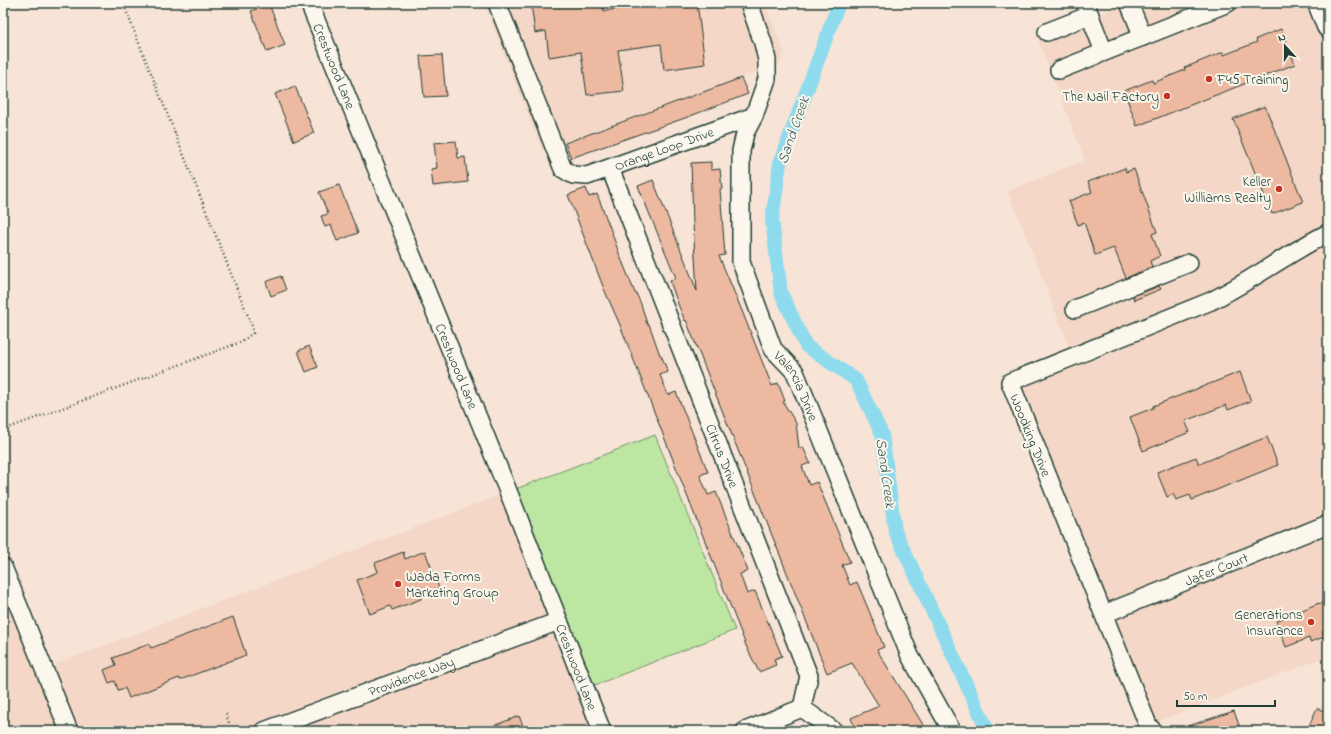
<svg xmlns="http://www.w3.org/2000/svg" width="1331" height="734" font-family="'Indie Flower',sans-serif">
<rect width="100%" height="100%" fill="#f7e4d6"/>
<filter id="ink" filterUnits="userSpaceOnUse"><feTurbulence type="fractalNoise" baseFrequency=".025" numOctaves="2"/><feDisplacementMap in="SourceGraphic" scale="8" xChannelSelector="R" yChannelSelector="G"/><feConvolveMatrix kernelMatrix="1 2 1 2 8 2 1 2 1" color-interpolation-filters="sRGB"/></filter>
<g filter="url(#ink)">
<!-- built -->
<path fill="#f4d7c6" d="M 484,3 L 765,3 L 784,53 L 780,63 L 542,150 Z
M 1128,3 L 1328,3 L 1328,656 L 1148,725 L 1010,382 L 1073,356 L 1008,191 L 1085,160 L 1038,39 Z
M 508,492 L 602,731 L 3,731 L 3,567 L 45,668 Z"/>
<!-- green -->
<path fill="#bde6a2" stroke="#6e926b" d="M 655,435 L 735,630 L 585,689 L 508,492 Z"/>
<g fill="none" stroke-linecap="round" stroke-linejoin="round">
<!-- canal -->
<path stroke="#8edbee" stroke-width="14" d="M 839,3 L 780,163 L 772,220 L 781,293 L 806,346 L 856,380 L 882,434 L 895,531 L 988,731"/>
</g>
<!-- building -->
<path fill="#eeb9a1" stroke="#1f3d34" d="M 531,3 L 602,3 L 604,11 L 655,3 L 697,3 L 705,64 L 664,70 L 661,44 L 618,50 L 624,91 L 587,95 L 581,52 L 549,57 L 546,31 L 535,33 Z
M 269,4 L 285,45 L 267,52 L 251,11 Z
M 1281,29 L 1295,64 L 1137,126 L 1124,91 L 1152,80 L 1153,83 L 1185,70 L 1184,68 L 1223,52 L 1224,55 L 1257,42 L 1256,39 Z
M 442,55 L 446,96 L 424,97 L 420,56 Z
M 741,78 L 748,94 L 685,118 L 571,158 L 565,143 Z
M 295,86 L 314,133 L 294,141 L 275,94 Z
M 1265,106 L 1303,202 L 1272,214 L 1233,119 Z
M 456,141 L 458,158 L 465,157 L 468,182 L 433,186 L 431,169 L 437,168 L 434,143 Z
M 711,162 L 711,170 L 720,169 L 722,189 L 720,189 L 725,255 L 719,256 L 740,306 L 772,386 L 778,383 L 785,401 L 783,402 L 796,423 L 799,448 L 803,447 L 810,463 L 802,466 L 809,485 L 817,482 L 830,513 L 850,562 L 842,565 L 850,585 L 857,582 L 884,647 L 877,650 L 927,731 L 856,731 L 851,718 L 879,706 L 852,663 L 827,673 L 686,320 L 685,321 L 678,304 L 670,281 L 676,278 L 638,186 L 653,180 L 697,291 L 693,223 L 691,163 Z
M 1125,168 L 1126,172 L 1134,169 L 1157,232 L 1152,234 L 1160,256 L 1150,261 L 1152,267 L 1126,278 L 1114,248 L 1095,255 L 1084,222 L 1078,225 L 1069,201 L 1092,192 L 1088,182 Z
M 339,185 L 358,233 L 337,241 L 331,225 L 325,227 L 321,216 L 328,214 L 319,192 Z
M 586,188 L 589,197 L 597,194 L 612,233 L 620,256 L 635,293 L 636,293 L 641,304 L 647,324 L 649,324 L 660,355 L 661,355 L 668,372 L 660,375 L 668,395 L 676,392 L 708,472 L 700,475 L 708,495 L 716,492 L 748,571 L 740,574 L 747,594 L 755,591 L 782,656 L 774,659 L 776,665 L 759,672 L 747,648 L 620,325 L 604,289 L 568,195 Z
M 281,276 L 286,290 L 271,296 L 266,282 Z
M 1159,286 L 1161,289 L 1134,300 L 1133,296 Z
M 309,346 L 318,367 L 306,372 L 298,351 Z
M 1240,372 L 1251,401 L 1228,410 L 1226,405 L 1185,421 L 1190,432 L 1143,451 L 1130,417 L 1153,408 L 1153,406 Z
M 1267,437 L 1278,465 L 1192,500 L 1190,495 L 1176,500 L 1173,494 L 1167,497 L 1157,472 L 1196,457 L 1199,464 Z
M 425,551 L 439,588 L 421,595 L 421,599 L 392,610 L 390,606 L 370,614 L 357,580 L 378,572 L 375,563 L 403,552 L 405,559 Z
M 1328,601 L 1328,630 L 1322,632 L 1324,637 L 1310,642 L 1309,638 L 1286,647 L 1276,621 L 1319,603 L 1320,604 Z
M 233,617 L 246,655 L 180,680 L 179,678 L 129,698 L 125,688 L 118,690 L 115,681 L 109,683 L 104,670 L 116,665 L 113,658 L 149,644 L 151,648 Z
M 1317,708 L 1328,713 L 1328,731 L 1314,731 L 1308,728 Z
M 1234,711 L 1241,731 L 1180,731 L 1179,729 Z
M 519,716 L 525,731 L 483,731 L 483,730 Z"/>
<g fill="none" stroke-linecap="round" stroke-linejoin="round">
<!-- minor casing -->
<g stroke="#1f3d34" stroke-width="20">
<g id="minor">
<path id="s1" d="M 309,3 L 510,496 L 602,731"/>
<path id="s2" d="M 497,3 L 563,169 L 573,175 L 587,176 L 754,116"/>
<path id="s3" d="M 749,3 L 763,43 L 767,60 L 767,79 L 754,116 L 745,133 L 741,151 L 741,262 L 773,349 L 795,372 L 910,656 L 952,731"/>
<path d="M 1085,3 L 1104,52"/>
<path d="M 1129,3 L 1143,37"/>
<path d="M 1047,32 L 1090,15"/>
<path d="M 1059,70 L 1228,3"/>
<path id="s4" d="M 610,168 L 809,676 L 802,708 L 834,731"/>
<path d="M 1075,309 L 1189,263"/>
<path d="M 3,567 L 69,731"/>
<path id="s5" d="M 1104,614 L 1328,524"/>
<path id="s6" d="M 264,731 L 559,621"/>
<path d="M 745,731 L 802,708"/>
<path d="M 1153,731 L 1148,725 L 1010,382 L 1211,301 C 1251,281 1288,253 1328,233"/>
</g>
</g>
<!-- major casing -->
<g stroke="#1f3d34" stroke-width="25">
<path id="major" d="M 1319,3 L 1328,26"/>
</g>
<!-- path -->
<path stroke="#1f3d34" stroke-width="2.5" stroke-dasharray="1 3" stroke-linecap="butt" d="M 3,430 L 241,342 L 253,333 L 252,326 L 123,3
M 226,714 L 229,723"/>
<!-- minor -->
<use href="#minor" stroke="#fbf7ec" stroke-width="17"/>
<!-- major -->
<use href="#major" stroke="#fbf7ec" stroke-width="22"/>
</g>
</g>
<!-- markers -->
<g fill="#c8321e" stroke="#fbf7ec" stroke-width="1.5">
<circle cx="1209" cy="79" r="4"/>
<circle cx="1167" cy="96" r="4"/>
<circle cx="1279" cy="189" r="4"/>
<circle cx="398" cy="584" r="4"/>
<circle cx="1311" cy="622" r="4"/>
</g>
<g text-anchor="middle" stroke-width="4" stroke-linejoin="round" paint-order="stroke">
<!-- street labels -->
<g font-size="14" fill="#1f3d34" stroke="#fbf7ec">
<text dy="5" stroke="none"><textPath href="#s1" startOffset="68">Crestwood Lane</textPath></text>
<text dy="5" stroke="none"><textPath href="#s2" startOffset="286">Orange Loop Drive</textPath></text>
<text dy="5" stroke="none"><textPath href="#s1" startOffset="392">Crestwood Lane</textPath></text>
<text dy="5" stroke="none"><textPath href="#s3" startOffset="404">Valencia Drive</textPath></text>
<text transform="translate(1031 435) rotate(68)" y="5">Woodking Drive</text>
<text dy="5" stroke="none"><textPath href="#s4" startOffset="309">Citrus Drive</textPath></text>
<text dy="5" stroke="none"><textPath href="#s5" startOffset="121">Jafer Court</textPath></text>
<text dy="5" stroke="none"><textPath href="#s1" startOffset="716">Crestwood Lane</textPath></text>
<text dy="5" stroke="none"><textPath href="#s6" startOffset="157">Providence Way</textPath></text>
</g>
<!-- poi labels -->
<g font-size="14" fill="#1f3d34" stroke="#fbf7ec" text-anchor="end">
<text x="1217" y="84" text-anchor="start">F45 Training</text>
<text x="1159" y="101">The Nail Factory</text>
<text x="1271" y="186">Keller<tspan x="1271" dy="16">Williams Realty</tspan></text>
<text x="406" y="581" text-anchor="start">Wada Forms<tspan x="406" dy="16">Marketing Group</tspan></text>
<text x="1303" y="619">Generations<tspan x="1303" dy="16">Insurance</tspan></text>
</g>
<!-- water labels -->
<g font-size="15" font-style="italic" fill="#355d59" stroke="#fbf7ec">
<text transform="translate(793 130) rotate(-71)" y="5">Sand Creek</text>
<text transform="translate(886 473) rotate(82)" y="5">Sand Creek</text>
</g>
</g>
<!-- margin -->
<rect width="1331" height="734" fill="none" stroke="#fbf7ec" stroke-width="16"/>
<rect x="8" y="8" width="1315" height="718" fill="none" stroke="#1f3d34" stroke-width="1.5" filter="url(#ink)"/>
<!-- north arrow -->
<g transform="translate(1285 46) rotate(339)" stroke="#fbf7ec" stroke-width="3" paint-order="stroke">
<path d="M0-3L7 15L0 10L-7 15Z" fill="#1f3d34"/>
<text y="-6" font-size="11" font-weight="bold" text-anchor="middle" fill="#1f3d34">N</text>
</g>
<!-- scale -->
<path d="M1177 700v6h98v-6" fill="none" stroke="#1f3d34" stroke-width="2"/>
<text x="1183" y="700" font-size="12" fill="#1f3d34" stroke="#fbf7ec" stroke-width="3" paint-order="stroke">50 m</text>
</svg>
